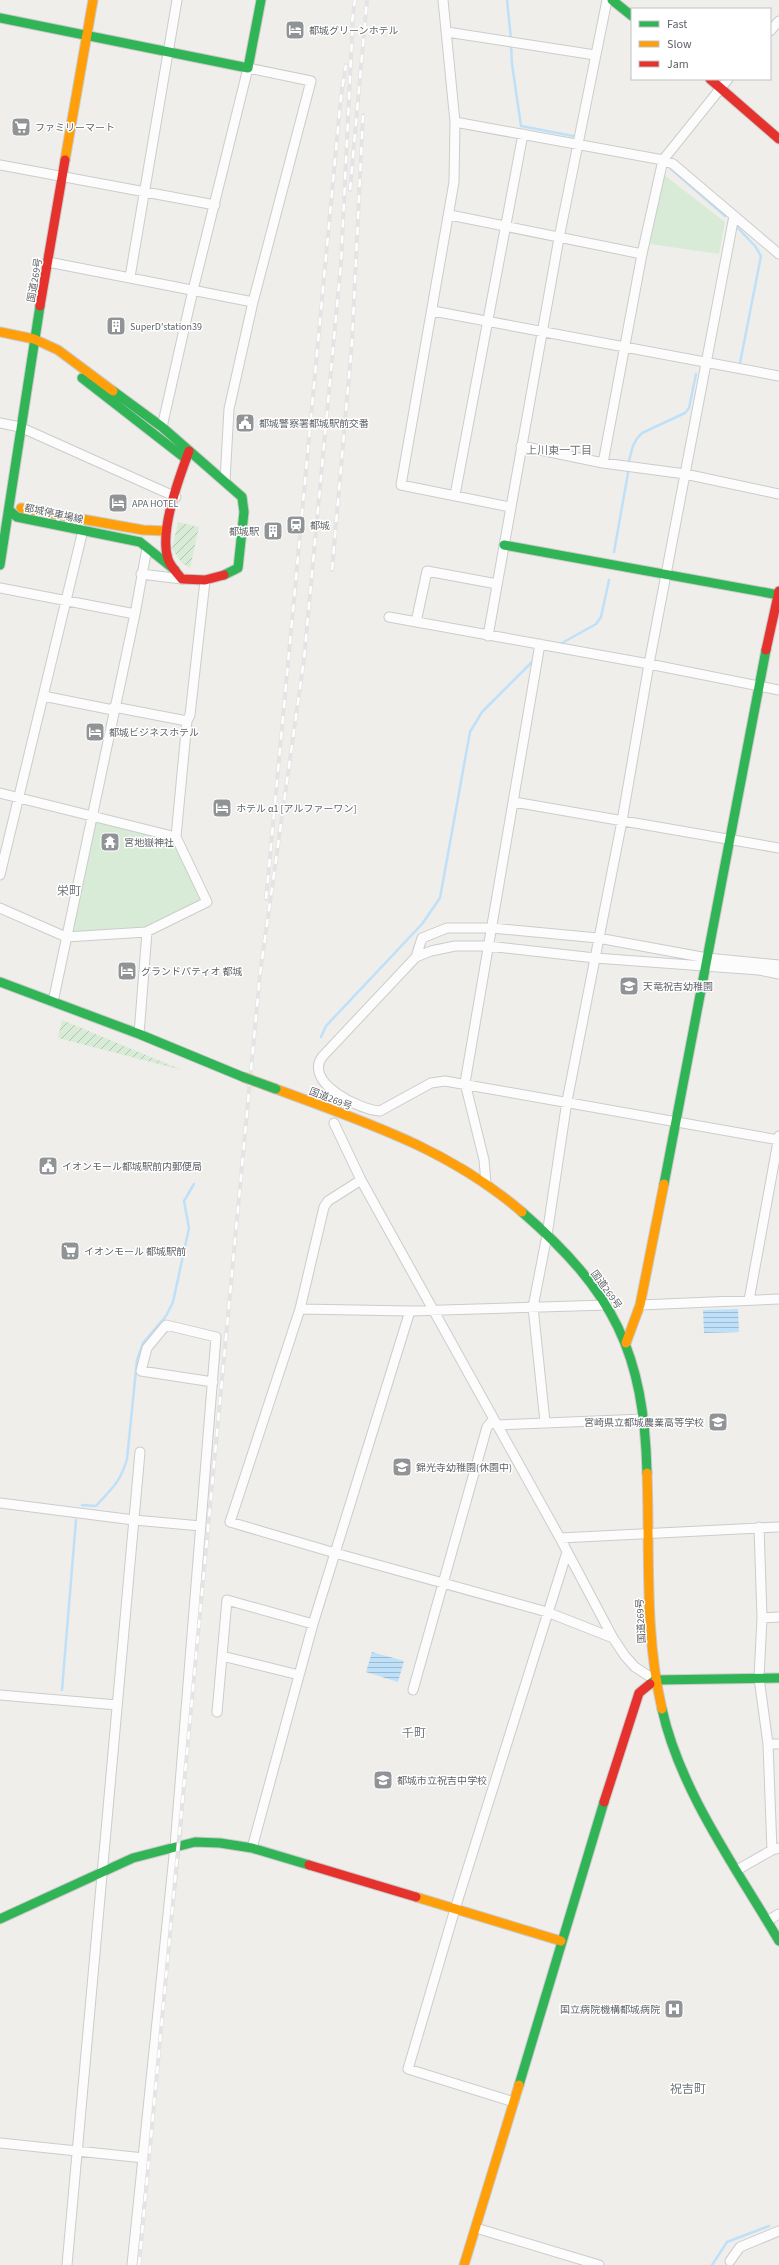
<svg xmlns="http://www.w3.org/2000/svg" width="779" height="2265" font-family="'Source Sans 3','Noto Sans JP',sans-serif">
<defs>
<pattern id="garden-furrows" width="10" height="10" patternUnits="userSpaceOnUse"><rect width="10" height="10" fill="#d8ebd6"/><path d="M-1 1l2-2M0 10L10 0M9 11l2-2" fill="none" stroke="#b2c2b1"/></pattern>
<pattern id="water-rules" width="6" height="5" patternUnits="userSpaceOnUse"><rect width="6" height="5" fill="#bfe0f9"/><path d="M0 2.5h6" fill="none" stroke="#9eb9cd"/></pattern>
</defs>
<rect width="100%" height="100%" fill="#efeeea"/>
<!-- park -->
<path fill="#d8ebd6" d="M 664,175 L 725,222 L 719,254 L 650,244 Z
M 91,816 L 176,837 L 207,902 L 146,932 L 66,937 Z"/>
<!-- garden -->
<path fill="url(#garden-furrows)" d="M 178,522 L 199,527 L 190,568 L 181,562 L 172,549 Z
M 62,1020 L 182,1070 L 58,1038 Z"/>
<!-- water -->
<path fill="url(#water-rules)" d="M 738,1309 L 739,1332 L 704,1333 L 703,1310 Z
M 372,1652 L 404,1661 L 398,1682 L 366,1672 Z"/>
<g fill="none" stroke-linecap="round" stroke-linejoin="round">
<!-- stream -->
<path stroke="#bfe0f9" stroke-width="2.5" d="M 507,0 L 511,39
M 511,44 L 512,64 L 521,126 L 573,136
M 670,168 L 725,216
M 737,227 L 755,246 L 761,256 L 740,363
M 629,461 C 632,449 633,441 642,433 L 685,413 L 689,408 L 696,374
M 614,552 L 628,473
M 562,643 L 596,624 L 601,617 L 609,580
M 321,1037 L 326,1026 L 422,924 L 440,898 L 470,732 L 482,712 L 532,662
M 82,1505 L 96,1506 C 112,1488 120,1483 127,1459 L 137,1360 L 143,1343 L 166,1316 L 173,1302 L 189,1228 L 184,1201 L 194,1184
M 62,1690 L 76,1520
M 712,2265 L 727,2242 L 769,2226"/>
<!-- street casing -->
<g stroke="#cbcccc" stroke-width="11">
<path id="street" d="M 443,0 L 455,122 L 454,182 L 401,485 L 510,507
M 770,31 L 779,21
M 447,32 L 595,55
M 455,122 L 663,160 L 673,164 L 779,254
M 0,165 L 215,205
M 450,215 L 642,254
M 48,262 L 253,302
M 130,277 L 177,0
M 433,311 L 779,376
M 0,423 L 20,427 L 176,497
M 162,427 L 193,290 L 248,68 L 311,81 L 253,302 L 229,409 L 225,481
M 521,446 L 603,463 L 685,474 L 779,494
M 603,463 L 642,254 L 663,160 L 728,79
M 455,495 L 523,134
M 141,574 L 182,579
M 0,588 L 135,614
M 389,617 L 649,664 L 779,690
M 416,622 L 427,571 L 497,584
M 488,636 L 559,238 L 607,0
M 43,696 L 113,710
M 114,707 L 187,721
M 0,793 L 176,837
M 514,802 L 779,848
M 0,875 L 83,530
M 0,908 L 66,937 L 146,932 L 207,902 L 176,837 L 187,721 L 190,715 L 205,581
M 416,957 L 431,951 L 455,946 L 488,946 L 595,958 L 759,970 L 779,974
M 779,965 L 707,958 L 598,938 L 491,928 L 447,928 L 422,938 L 416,957 L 322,1057 C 304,1083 360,1110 380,1111 L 431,1083 L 445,1081 L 779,1140
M 53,1002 L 135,614 L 147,548
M 139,1034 L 147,932
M 334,1123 L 361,1180 L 560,1538 L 613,1638 L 625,1656 L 635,1667 L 655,1680
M 361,1180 L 328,1201 L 324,1207 L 300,1309 L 230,1522 L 335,1553 L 547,1612 L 613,1638
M 486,1183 L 484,1160 L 465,1083 L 540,644
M 749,1300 L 779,1136
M 640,1305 L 779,1299
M 300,1309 L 410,1311 L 607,1305
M 545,1422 L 533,1307 L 547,1235 L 567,1101 L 622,821 L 649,664 L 734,216
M 497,1425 L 644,1419
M 0,1503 L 134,1520 L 201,1526
M 759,1527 L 762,1618 L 759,1678 L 768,1744 L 772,1850
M 560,1538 L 779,1527
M 762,1618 L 779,1617
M 222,1656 L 299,1675
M 413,1690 L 487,1427 L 494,1419
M 0,1695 L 117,1705
M 217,1712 L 227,1600 L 313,1624
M 768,1744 L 779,1744
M 252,1848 L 313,1624 L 410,1311
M 737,1870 L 772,1850 L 779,1848
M 767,1921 L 779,1914
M 514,2102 L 408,2069 L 455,1909 L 567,1552
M 0,2143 L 144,2158
M 476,2228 L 599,2265
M 730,2261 L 740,2247 L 779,2231
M 67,2265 L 140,1452
M 132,2265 L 175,1846 L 216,1337 L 166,1325 L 147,1348 L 141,1371 L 213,1382"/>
</g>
<!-- fast casing -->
<g stroke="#cacacb" stroke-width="11">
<path id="fast" d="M 612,0 L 632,16
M 0,18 L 248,68 L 261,0
M 82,378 L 186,459
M 113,391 L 162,427 L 242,497 L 244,512 L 238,568 L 224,575
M 9,510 L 17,517 L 140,542 L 175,570
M 504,545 L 779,595
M 0,565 L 40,306
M 0,982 L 139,1034 L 243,1077
M 664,1184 L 766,650
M 522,1212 C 614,1292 644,1352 647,1473
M 650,1684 L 655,1680 L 779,1678
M 662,1709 C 680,1791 737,1869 779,1941
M 0,1919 L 133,1858 L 195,1842 L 220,1843 L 252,1848 L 309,1865
M 519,2085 L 604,1802"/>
</g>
<!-- slow casing -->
<g stroke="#cacacb" stroke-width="11">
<path id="slow" d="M 65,160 L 93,0
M 0,332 L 34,339 L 58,350 L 113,391
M 21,508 L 143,530 L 166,531
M 276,1089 C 365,1122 449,1149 522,1212
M 626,1343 L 640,1305 L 664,1184
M 647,1473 C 650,1552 644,1632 662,1709
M 416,1897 L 561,1941
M 464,2265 L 519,2085"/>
</g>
<!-- jam casing -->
<g stroke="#cacacb" stroke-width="11">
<path id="jam" d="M 710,79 L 779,139
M 40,306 L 65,160
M 189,451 C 179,478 159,531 168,559 C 170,566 177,573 182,579 L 205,580 L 224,575
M 766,650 L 779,591
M 604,1802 L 639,1693 L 650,1684
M 309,1865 L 416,1897"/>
</g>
<!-- street -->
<use href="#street" stroke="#fdfcfc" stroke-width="9"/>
<!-- fast -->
<use href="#fast" stroke="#30b455" stroke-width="9"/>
<!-- slow -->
<use href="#slow" stroke="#ff9f0a" stroke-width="9"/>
<!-- jam -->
<use href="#jam" stroke="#e5322d" stroke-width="9"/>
<!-- rail casing -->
<g stroke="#e4e4e4" stroke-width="4">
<path id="rail" d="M 352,22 L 355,0
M 350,190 L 367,0
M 332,570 L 352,342 L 363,115
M 266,899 L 341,96 L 346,65
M 139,2265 L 260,974 L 304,659 L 341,263 L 353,16"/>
</g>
<!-- rail -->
<use href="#rail" stroke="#fff" stroke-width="2.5" stroke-dasharray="8" stroke-linecap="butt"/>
<!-- fast-bridge casing -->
<g stroke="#c8b996" stroke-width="11" stroke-linecap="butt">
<path id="fast-bridge" d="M 243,1077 L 276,1089"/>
</g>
<!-- fast-bridge -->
<use href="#fast-bridge" stroke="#30b455" stroke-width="9"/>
</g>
<!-- icons -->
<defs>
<g id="hotel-square" transform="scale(1)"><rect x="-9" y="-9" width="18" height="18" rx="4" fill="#919496" stroke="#fff"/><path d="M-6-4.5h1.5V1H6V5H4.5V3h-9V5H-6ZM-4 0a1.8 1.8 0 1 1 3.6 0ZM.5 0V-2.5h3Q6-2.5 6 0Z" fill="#fff"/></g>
<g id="supermarket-square" transform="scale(1)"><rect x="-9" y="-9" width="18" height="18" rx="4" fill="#919496" stroke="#fff"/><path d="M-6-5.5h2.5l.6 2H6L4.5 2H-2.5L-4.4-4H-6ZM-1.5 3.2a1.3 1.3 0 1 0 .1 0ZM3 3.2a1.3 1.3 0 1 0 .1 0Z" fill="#fff"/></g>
<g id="building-square" transform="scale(1)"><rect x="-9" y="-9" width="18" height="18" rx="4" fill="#919496" stroke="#fff"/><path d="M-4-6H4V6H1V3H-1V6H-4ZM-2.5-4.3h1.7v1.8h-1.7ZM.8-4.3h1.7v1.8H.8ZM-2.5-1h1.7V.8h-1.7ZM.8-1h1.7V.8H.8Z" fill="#fff"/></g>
<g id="civic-square" transform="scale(1)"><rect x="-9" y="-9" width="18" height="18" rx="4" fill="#919496" stroke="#fff"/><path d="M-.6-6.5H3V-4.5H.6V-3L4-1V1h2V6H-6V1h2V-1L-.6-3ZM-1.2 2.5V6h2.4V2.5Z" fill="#fff"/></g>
<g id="station-square" transform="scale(1)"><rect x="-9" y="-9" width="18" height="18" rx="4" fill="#919496" stroke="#fff"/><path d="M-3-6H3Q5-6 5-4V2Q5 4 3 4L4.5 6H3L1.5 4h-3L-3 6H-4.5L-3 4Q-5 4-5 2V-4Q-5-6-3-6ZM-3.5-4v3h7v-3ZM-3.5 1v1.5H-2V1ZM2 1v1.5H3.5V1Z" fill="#fff"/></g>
<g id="temple-square" transform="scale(1)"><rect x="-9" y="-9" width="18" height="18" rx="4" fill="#919496" stroke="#fff"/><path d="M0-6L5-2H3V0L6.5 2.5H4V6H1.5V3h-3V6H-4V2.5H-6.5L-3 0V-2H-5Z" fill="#fff"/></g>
<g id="school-square" transform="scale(1)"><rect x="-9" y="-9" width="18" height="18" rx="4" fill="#919496" stroke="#fff"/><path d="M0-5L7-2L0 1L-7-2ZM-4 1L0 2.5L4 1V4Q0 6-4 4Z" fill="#fff"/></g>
<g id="hospital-square" transform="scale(1)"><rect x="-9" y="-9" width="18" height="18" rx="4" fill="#919496" stroke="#fff"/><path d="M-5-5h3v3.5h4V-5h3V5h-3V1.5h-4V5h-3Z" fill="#fff"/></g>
</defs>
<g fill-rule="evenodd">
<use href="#hotel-square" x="295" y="30"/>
<use href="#supermarket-square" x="21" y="127"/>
<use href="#building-square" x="116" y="326"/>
<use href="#civic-square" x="245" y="423"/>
<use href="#hotel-square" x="118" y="503"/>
<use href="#station-square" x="296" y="525"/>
<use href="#building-square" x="273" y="531"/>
<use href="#hotel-square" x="95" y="732"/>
<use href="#hotel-square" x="222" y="808"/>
<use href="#temple-square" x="110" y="842"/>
<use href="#hotel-square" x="127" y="971"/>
<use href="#school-square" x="629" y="986"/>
<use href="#civic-square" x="48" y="1166"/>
<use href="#supermarket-square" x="70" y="1251"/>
<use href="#school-square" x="718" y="1422"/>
<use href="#school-square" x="402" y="1467"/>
<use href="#school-square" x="383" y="1780"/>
<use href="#hospital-square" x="674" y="2009"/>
</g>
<g text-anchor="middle" stroke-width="3" stroke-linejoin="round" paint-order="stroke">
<!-- poi labels -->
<g font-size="10" fill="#5f6368" stroke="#fff" text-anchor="start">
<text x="309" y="34">都城グリーンホテル</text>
<text x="35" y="131">ファミリーマート</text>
<text x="130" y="330">SuperD'station39</text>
<text x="259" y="427">都城警察署都城駅前交番</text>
<text x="132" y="507">APA HOTEL</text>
<text x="310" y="529">都城</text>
<text x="259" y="535" text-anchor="end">都城駅</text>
<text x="109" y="736">都城ビジネスホテル</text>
<text x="236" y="812">ホテル α1 [アルファーワン]</text>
<text x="124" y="846">宮地嶽神社</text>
<text x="141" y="975">グランドパティオ 都城</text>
<text x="643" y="990">天竜祝吉幼稚園</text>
<text x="62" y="1170">イオンモール都城駅前内郵便局</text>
<text x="84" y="1255">イオンモール 都城駅前</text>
<text x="704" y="1426" text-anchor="end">宮崎県立都城農業高等学校</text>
<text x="416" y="1471">錦光寺幼稚園(休園中)</text>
<text x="397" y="1784">都城市立祝吉中学校</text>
<text x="660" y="2013" text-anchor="end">国立病院機構都城病院</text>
</g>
<!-- street labels -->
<g font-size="10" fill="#5f6368" stroke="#fff">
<text transform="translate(34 280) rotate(-80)" y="4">国道269号</text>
<text transform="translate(54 513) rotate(12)" y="4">都城停車場線</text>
<text transform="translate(331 1098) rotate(21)" y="4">国道269号</text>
<text transform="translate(607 1289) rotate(54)" y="4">国道269号</text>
<text transform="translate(640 1621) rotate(-93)" y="4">国道269号</text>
</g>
<!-- neighbourhood labels -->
<g font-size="11" fill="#70757a" stroke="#fff">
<text x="559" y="454">上川東一丁目</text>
</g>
<!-- quarter labels -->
<g font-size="12" fill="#70757a" stroke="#fff">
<text x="69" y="895">栄町</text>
<text x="414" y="1737">千町</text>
<text x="688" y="2093">祝吉町</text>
</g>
</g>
<!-- legend -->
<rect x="631" y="8" width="140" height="72" fill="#ffffff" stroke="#bfc1c3"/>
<rect x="639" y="21" width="20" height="6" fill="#30b455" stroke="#bfc1c3"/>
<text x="667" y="28" font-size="12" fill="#5f6368">Fast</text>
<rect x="639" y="41" width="20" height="6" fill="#ff9f0a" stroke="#bfc1c3"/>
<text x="667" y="48" font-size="12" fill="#5f6368">Slow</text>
<rect x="639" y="61" width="20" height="6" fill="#e5322d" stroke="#bfc1c3"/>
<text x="667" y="68" font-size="12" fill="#5f6368">Jam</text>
</svg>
